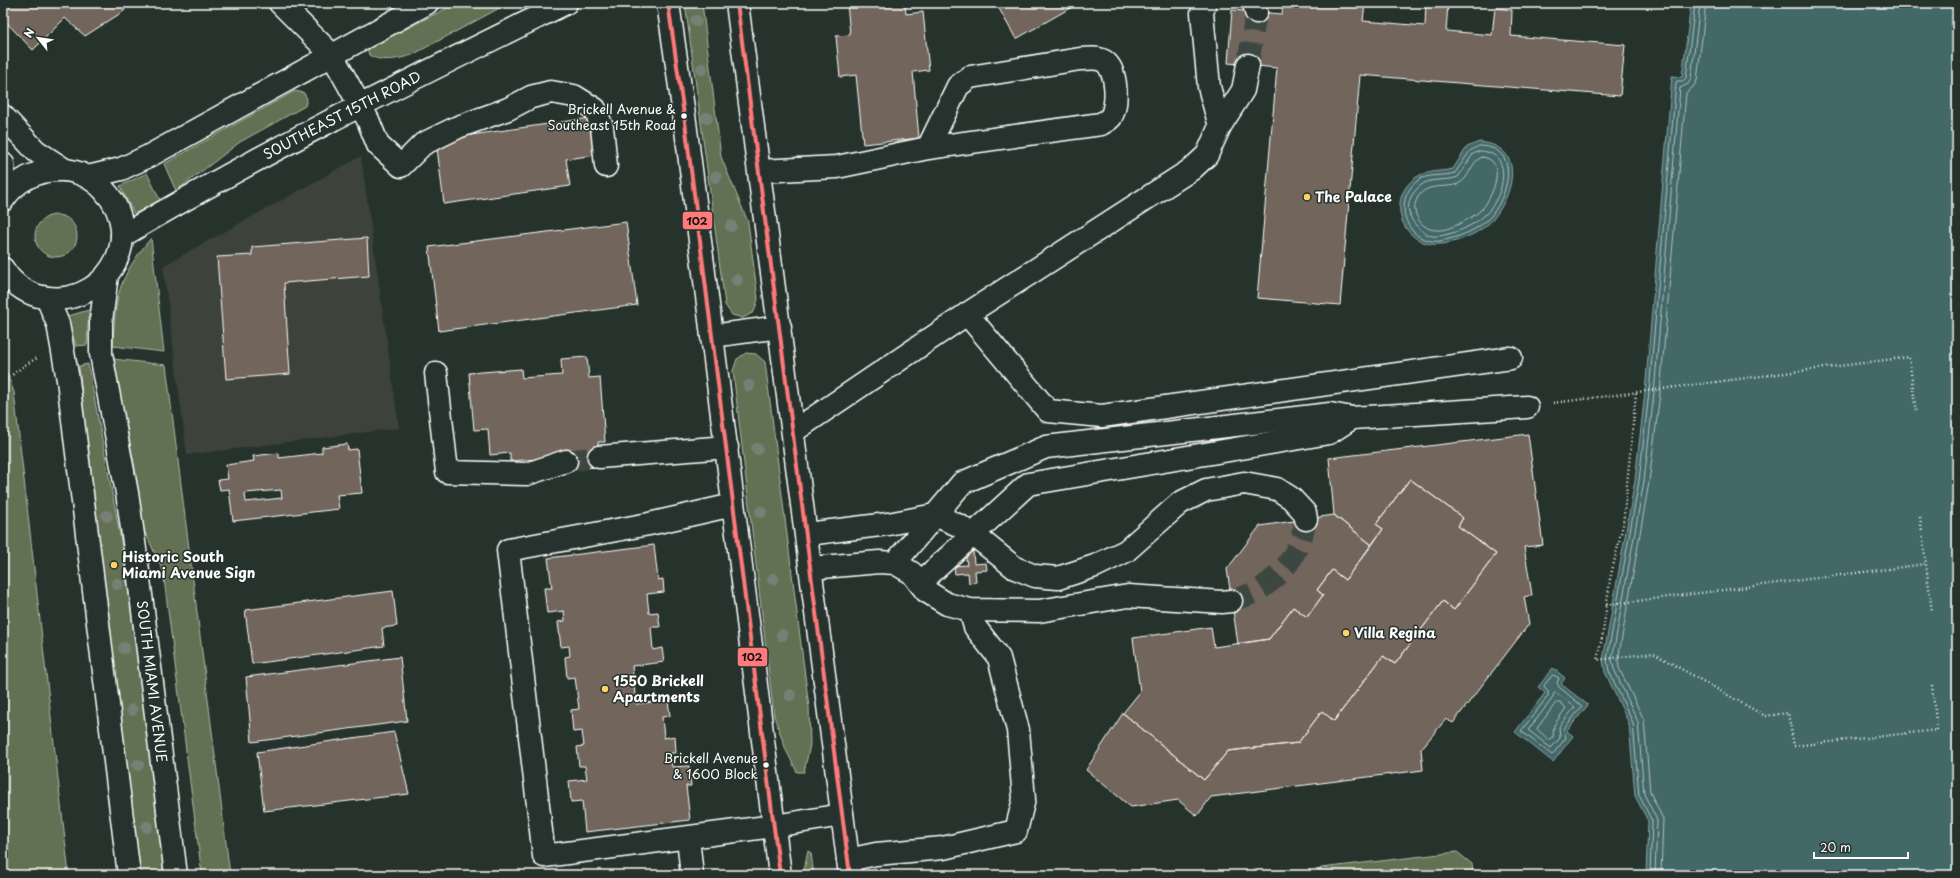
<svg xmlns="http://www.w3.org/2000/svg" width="1960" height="878" font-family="'Playpen Sans',sans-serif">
<rect width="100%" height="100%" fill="#26332d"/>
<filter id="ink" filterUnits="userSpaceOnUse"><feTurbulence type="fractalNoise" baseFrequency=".025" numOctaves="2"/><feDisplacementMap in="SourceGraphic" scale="8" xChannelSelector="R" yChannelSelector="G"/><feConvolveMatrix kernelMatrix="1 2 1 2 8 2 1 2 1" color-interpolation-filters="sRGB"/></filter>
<g filter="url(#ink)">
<!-- built -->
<path fill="#3c423b" d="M 361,156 L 399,428 L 187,455 L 163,266 Z"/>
<!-- green -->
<path fill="#627152" stroke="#b0b8a8" d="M 457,3 L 509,3 L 412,55 C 399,59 382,63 369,55 L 368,51 L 370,47 Z
M 685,3 L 702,3 L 721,157 L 748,222 L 758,299 L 754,312 L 743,318 L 732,315 L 725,305 Z
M 295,91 L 304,93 L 307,99 L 305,106 L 240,142 L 176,191 L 164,164 Z
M 147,173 L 160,200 L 134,214 L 120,186 Z
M35 236a21 21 0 1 1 42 0a21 21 0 1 1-42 0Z
M 151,238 L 164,352 L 113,346 C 115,296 118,278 151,238 Z
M 89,310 L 87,345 L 76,346 L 68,316 Z
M 746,353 L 756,354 L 765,362 L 809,707 L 810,745 L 804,772 L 797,772 L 786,750 L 774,716 L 733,371 L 737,359 Z
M 113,359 L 166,365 L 230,875 L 202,875 L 163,571 L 144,530 L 135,468 Z
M 3,364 L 14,392 L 69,875 L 3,875 Z
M 88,364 L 120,535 L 138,655 L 167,875 L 139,875 L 90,475 L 79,366 Z
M 808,851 L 811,853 L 814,875 L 803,875 Z
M 1457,852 L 1472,864 L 1473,875 L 1316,875 L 1321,868 Z"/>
<!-- water -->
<path fill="#436768" stroke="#8ea4a4" d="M 1691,3 L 1957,3 L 1957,875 L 1646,875 L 1648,821 L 1635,796 L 1629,724 L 1605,672 L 1603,660 L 1635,480 L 1645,392 L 1672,76 L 1682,77 Z
M 1479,142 C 1525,146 1515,191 1494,218 C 1482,234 1445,249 1426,243 C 1397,234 1390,196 1415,178 C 1426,170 1440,172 1453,169 L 1467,147 Z
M 1553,668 L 1565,678 L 1561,684 L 1588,705 L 1567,731 L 1573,736 L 1553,762 L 1515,732 L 1545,693 L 1538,687 Z"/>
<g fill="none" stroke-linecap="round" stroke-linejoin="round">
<!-- shore -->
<path stroke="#b4c2c3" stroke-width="1" d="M 1479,146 C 1521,146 1509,194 1491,216 C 1479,230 1457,238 1440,241 C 1407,245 1391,202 1417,181 C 1427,173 1443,177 1455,173 L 1470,151 Z
M 1481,151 C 1515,154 1503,196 1487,213 C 1474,226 1455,234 1438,236 C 1431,237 1426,234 1421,230 C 1405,217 1404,200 1420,186 C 1429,177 1446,182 1458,177 L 1473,154 Z
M 1482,157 C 1508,159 1493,197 1482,209 C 1476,215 1467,220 1459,224 C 1452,227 1444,231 1435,230 C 1421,229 1410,212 1417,199 C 1425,182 1444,189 1458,184 C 1470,179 1470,162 1482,157 Z
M 1553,675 L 1559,678 L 1557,683 L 1559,687 L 1582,706 L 1564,729 L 1566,738 L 1552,755 L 1521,731 L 1548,696 L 1548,691 L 1544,686 Z
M 1555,692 L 1575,707 L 1559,727 L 1560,738 L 1551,748 L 1528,730 L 1552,699 Z
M 1557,702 L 1560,702 L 1566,708 L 1554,725 L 1553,737 L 1549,740 L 1537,729 Z
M 1650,875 L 1652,821 L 1639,795 L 1633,723 L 1609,671 L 1607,660 L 1639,481 L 1649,392 L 1676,83 L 1677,81 L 1683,81 L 1686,78 L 1695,3
M 1655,875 L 1657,820 L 1644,794 L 1638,722 L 1614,669 L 1612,660 L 1644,481 L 1654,393 L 1680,88 L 1688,84 L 1691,79 L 1700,3
M 1661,875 L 1663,819 L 1650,792 L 1644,720 L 1619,668 L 1618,660 L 1649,482 L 1660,393 L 1686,93 L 1693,87 L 1697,81 L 1706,3"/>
</g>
<!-- building -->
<path fill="#71655c" stroke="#fff" fill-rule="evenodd" d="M 3,3 L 128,3 L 124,11 L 85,36 L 65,18 L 33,50 L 3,19 Z
M 847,3 L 905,3 L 906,14 L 923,12 L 929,70 L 913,72 L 919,138 L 863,144 L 856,75 L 840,77 L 836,36 L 850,35 Z
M 996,3 L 1079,3 L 1016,39 Z
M 1283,3 L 1365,3 L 1363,21 L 1425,26 L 1426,3 L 1448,4 L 1446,31 L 1492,35 L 1495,8 L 1512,10 L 1511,36 L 1625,45 L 1620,96 L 1360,75 L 1340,305 L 1257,298 L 1277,68 L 1228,63 L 1232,10 L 1282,14 Z
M 590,118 L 596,155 L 566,159 L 570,186 L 444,204 L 436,140 Z
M 626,222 L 637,305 L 439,331 L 429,247 Z
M 367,238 L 369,276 L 284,283 L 290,374 L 226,379 L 217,257 L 252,255 L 252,247 Z
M 587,357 L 589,378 L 600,377 L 605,442 L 598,442 L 599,467 L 567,469 L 566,457 L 510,461 L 510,453 L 490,455 L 488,429 L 474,430 L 469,373 L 521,369 L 522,378 L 562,375 L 561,359 Z
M 1528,434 L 1543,545 L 1524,547 L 1532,595 L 1524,597 L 1529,624 L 1453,723 L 1446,719 L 1421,749 L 1423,770 L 1211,797 L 1197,816 L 1178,800 L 1131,807 L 1086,770 L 1123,713 L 1204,780 L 1228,751 L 1298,743 L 1322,711 L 1334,721 L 1383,656 L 1395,664 L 1443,601 L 1454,610 L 1496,554 L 1458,526 L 1463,518 L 1410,479 L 1376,524 L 1383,529 L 1372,545 L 1334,515 L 1329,458 Z
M 347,444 L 348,450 L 357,449 L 362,493 L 337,495 L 339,509 L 233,521 L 229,489 L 220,490 L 218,480 L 228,479 L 226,465 L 254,461 L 253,456 L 279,453 L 279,458 L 322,453 L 322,447 ZM 281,490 L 282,498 L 246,502 L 245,493 Z
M 1410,479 L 1463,518 L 1458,526 L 1496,554 L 1454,610 L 1443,601 L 1395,664 L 1383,656 L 1334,721 L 1322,711 L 1298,743 L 1228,751 L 1204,780 L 1123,713 L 1140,692 L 1133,638 L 1211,627 L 1214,647 L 1269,639 L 1293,607 L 1307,617 L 1323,595 L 1317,590 L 1332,570 L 1345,580 L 1383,529 L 1376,524 Z
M 1334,515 L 1372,545 L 1345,580 L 1332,570 L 1317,590 L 1323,595 L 1307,617 L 1293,607 L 1269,639 L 1238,644 L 1227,569 L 1260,526 Z
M 654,545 L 658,580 L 663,579 L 664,592 L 647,594 L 649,613 L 658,612 L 660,627 L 651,627 L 653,650 L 662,648 L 664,662 L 632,666 L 636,704 L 668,700 L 670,716 L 662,717 L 664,738 L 675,736 L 676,753 L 671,753 L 672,767 L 689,766 L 691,786 L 686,786 L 690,820 L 585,832 L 582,801 L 571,802 L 569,781 L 587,779 L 585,766 L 579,766 L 577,747 L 584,746 L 582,731 L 573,732 L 571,710 L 579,709 L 575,677 L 567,678 L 565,657 L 570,656 L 569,646 L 561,647 L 558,622 L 565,621 L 564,611 L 547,613 L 544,588 L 552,588 L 548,558 Z
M 973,551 L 974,564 L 986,563 L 987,570 L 975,571 L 976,582 L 969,583 L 968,573 L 955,574 L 954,566 L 967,565 L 965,552 Z
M 393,591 L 397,626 L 382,628 L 384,646 L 252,664 L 245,610 Z
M 400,657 L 407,721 L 252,742 L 246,677 Z
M 394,732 L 409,794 L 264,811 L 257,752 Z"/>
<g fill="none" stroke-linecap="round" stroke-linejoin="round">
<!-- minor-tunnel -->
<path stroke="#3c4742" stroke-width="22" stroke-dasharray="22 11" stroke-linecap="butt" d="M 1248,65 L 1256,12
M 566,461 L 599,457
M 1231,601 C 1241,597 1252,595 1260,589 C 1286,573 1301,549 1306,519"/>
<!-- minor casing -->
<g stroke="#fff" stroke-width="25">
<g id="minor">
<path d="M 280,3 L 332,55 L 368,120 L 378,145 L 401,166 L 423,144 L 458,127 L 508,109 L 531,97 L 551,92 L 574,96 L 595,109 L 602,127 L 606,166"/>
<path d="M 1205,3 L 1202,13 L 1209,87 L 1220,126"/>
<path d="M 1254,3 L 1256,12"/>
<path d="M 760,171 L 837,167 L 928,148 L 1101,124 C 1104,122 1109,120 1111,117 C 1118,105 1118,70 1104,61 C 1098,57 1088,59 1080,59 L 970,77 L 958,86 L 928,148"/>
<path d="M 88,177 L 121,169 L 149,156 L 427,3"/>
<path id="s1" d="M 122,236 C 266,150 416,77 566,3"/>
<path d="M 967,314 L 1048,411 L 1102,416 L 1511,358"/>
<path d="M 436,373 L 447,472 L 527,474 L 566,461"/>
<path d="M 794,431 L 967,314 L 1192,169 L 1207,155 L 1220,126 L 1243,90 L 1248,65"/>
<path d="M 599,457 L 727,447"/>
<path d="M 733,505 L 649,524 L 508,550 L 544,856 L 774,826"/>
<path d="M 807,534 L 888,524 L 935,515 L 960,526 L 984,543 L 1015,568 L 1035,576 L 1058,578 L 1095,566 L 1126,551 L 1180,503 L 1206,490 L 1244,483 L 1277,489 L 1291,498 L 1305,513 L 1306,519"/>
<path d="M 895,563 L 962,483 L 1046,447 L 1330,414 L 1352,418 L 1527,407"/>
<path d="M 811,568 L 879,562 L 895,563 L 912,573 L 926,591 L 947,604 L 970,610 L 1039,611 L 1128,596 L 1222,602 L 1231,601"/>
<path d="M 920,583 L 1028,484 L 1329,433 L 1352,418"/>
<path d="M 688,838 L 692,875"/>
<path d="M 848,860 L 876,854 L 943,848 L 1016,831 L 1024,799 L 1018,730 L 999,658 L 975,627 L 970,610"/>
</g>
</g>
<!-- major casing -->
<g stroke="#fff" stroke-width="25">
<g id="major">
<path d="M 668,3 L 685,122 L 780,875"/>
<path d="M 737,3 L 850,875"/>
<path d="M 3,116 L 36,151 L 65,170"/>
<path d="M 3,164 L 4,198"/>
<path d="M 3,200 C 16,180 38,169 62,170 C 78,170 94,179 104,190 C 150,239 101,313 38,296 C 24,292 11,282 3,269"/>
<path id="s2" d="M 107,275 L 101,321 L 101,354 L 127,493 L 137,563 L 176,875"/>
<path d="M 47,298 L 58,324 L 68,380 L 129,875"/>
<path d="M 712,336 L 780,327"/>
<path d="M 774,826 L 842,815"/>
</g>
</g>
<!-- path -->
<path stroke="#fff" stroke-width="2.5" stroke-dasharray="1 3" stroke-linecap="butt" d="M 3,382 L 25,365 L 37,358
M 1636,393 L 1623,525 L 1610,579 L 1603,633 L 1597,660 L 1653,653 L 1765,716 L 1788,713 L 1794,746 L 1937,730 L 1932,685
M 1553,403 L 1909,357 L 1916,413
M 1920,517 L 1932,612
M 1606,605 L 1926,564"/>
<!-- minor -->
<use href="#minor" stroke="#26332d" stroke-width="22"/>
<!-- major -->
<use href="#major" stroke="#26332d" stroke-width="22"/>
<!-- bus-1 casing -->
<g stroke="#26332d" stroke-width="7">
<path id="bus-1" d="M 668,3 L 685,122 L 780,875
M 737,3 L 850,875"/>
</g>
<!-- bus-1 -->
<use href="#bus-1" stroke="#ff7a7a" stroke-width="4"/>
</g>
<!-- trees -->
<g fill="#768076">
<circle cx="696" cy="21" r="6"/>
<circle cx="702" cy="69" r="6"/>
<circle cx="707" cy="118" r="6"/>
<circle cx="716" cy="177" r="6"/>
<circle cx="731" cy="226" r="6"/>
<circle cx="737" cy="280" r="6"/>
<circle cx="749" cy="386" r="6"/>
<circle cx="757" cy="449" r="6"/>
<circle cx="761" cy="512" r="6"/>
<circle cx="107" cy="516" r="6"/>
<circle cx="773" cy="579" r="6"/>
<circle cx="117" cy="584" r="6"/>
<circle cx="782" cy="635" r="6"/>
<circle cx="124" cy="648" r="6"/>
<circle cx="790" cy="695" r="6"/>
<circle cx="132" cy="710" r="6"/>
<circle cx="138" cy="765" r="6"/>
<circle cx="147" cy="827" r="6"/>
</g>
</g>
<!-- markers -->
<g fill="#fff" stroke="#26332d" stroke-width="1.5">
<circle cx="684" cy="116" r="3.5"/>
<circle cx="766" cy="765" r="3.5"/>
</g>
<g fill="#ffd166" stroke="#26332d" stroke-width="1.5">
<circle cx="1307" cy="197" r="4"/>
<circle cx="114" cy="565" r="4"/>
<circle cx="1346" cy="633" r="4"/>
<circle cx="605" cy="689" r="4"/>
</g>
<g text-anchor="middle" stroke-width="3" stroke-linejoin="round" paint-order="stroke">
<!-- bus labels -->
<g font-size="13" fill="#fff" stroke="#26332d" text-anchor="end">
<text x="676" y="114">Brickell Avenue &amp;<tspan x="676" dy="16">Southeast 15th Road</tspan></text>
<text x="758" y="763">Brickell Avenue<tspan x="758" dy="16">&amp; 1600 Block</tspan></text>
</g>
<!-- street labels -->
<g font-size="14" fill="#fff" stroke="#26332d">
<text dy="5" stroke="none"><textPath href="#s1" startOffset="251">SOUTHEAST 15TH ROAD</textPath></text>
<text dy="5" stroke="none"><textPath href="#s2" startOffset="411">SOUTH MIAMI AVENUE</textPath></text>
</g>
<!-- poi labels -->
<g font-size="14" font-weight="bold" fill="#fff" stroke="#26332d" text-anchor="start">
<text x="1315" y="202">The Palace</text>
<text x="122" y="562">Historic South<tspan x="122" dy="16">Miami Avenue Sign</tspan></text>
<text x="1354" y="638">Villa Regina</text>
<text x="613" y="686">1550 Brickell<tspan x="613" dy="16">Apartments</tspan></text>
</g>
</g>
<g stroke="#26332d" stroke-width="1.5">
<rect x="682" y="211" width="31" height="19" rx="4" fill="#ff7a7a"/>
<rect x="737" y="647" width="31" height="20" rx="4" fill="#ff7a7a"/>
</g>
<g font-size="11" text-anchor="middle" font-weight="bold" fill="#111">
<text x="697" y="225">102</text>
<text x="752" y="661">102</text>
</g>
<!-- margin -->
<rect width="1960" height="878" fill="none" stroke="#26332d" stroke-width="16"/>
<rect x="8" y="8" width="1944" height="862" fill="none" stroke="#fff" stroke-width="1.5" filter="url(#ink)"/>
<!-- north arrow -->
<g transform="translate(38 38) rotate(300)" stroke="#26332d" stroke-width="3" paint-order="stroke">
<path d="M0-3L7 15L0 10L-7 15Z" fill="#ffffff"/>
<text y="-6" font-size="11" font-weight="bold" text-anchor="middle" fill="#ffffff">N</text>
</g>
<!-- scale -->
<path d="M1814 852v6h94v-6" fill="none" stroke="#ffffff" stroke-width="2"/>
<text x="1820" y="852" font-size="12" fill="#ffffff" stroke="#26332d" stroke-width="3" paint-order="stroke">20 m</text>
</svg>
